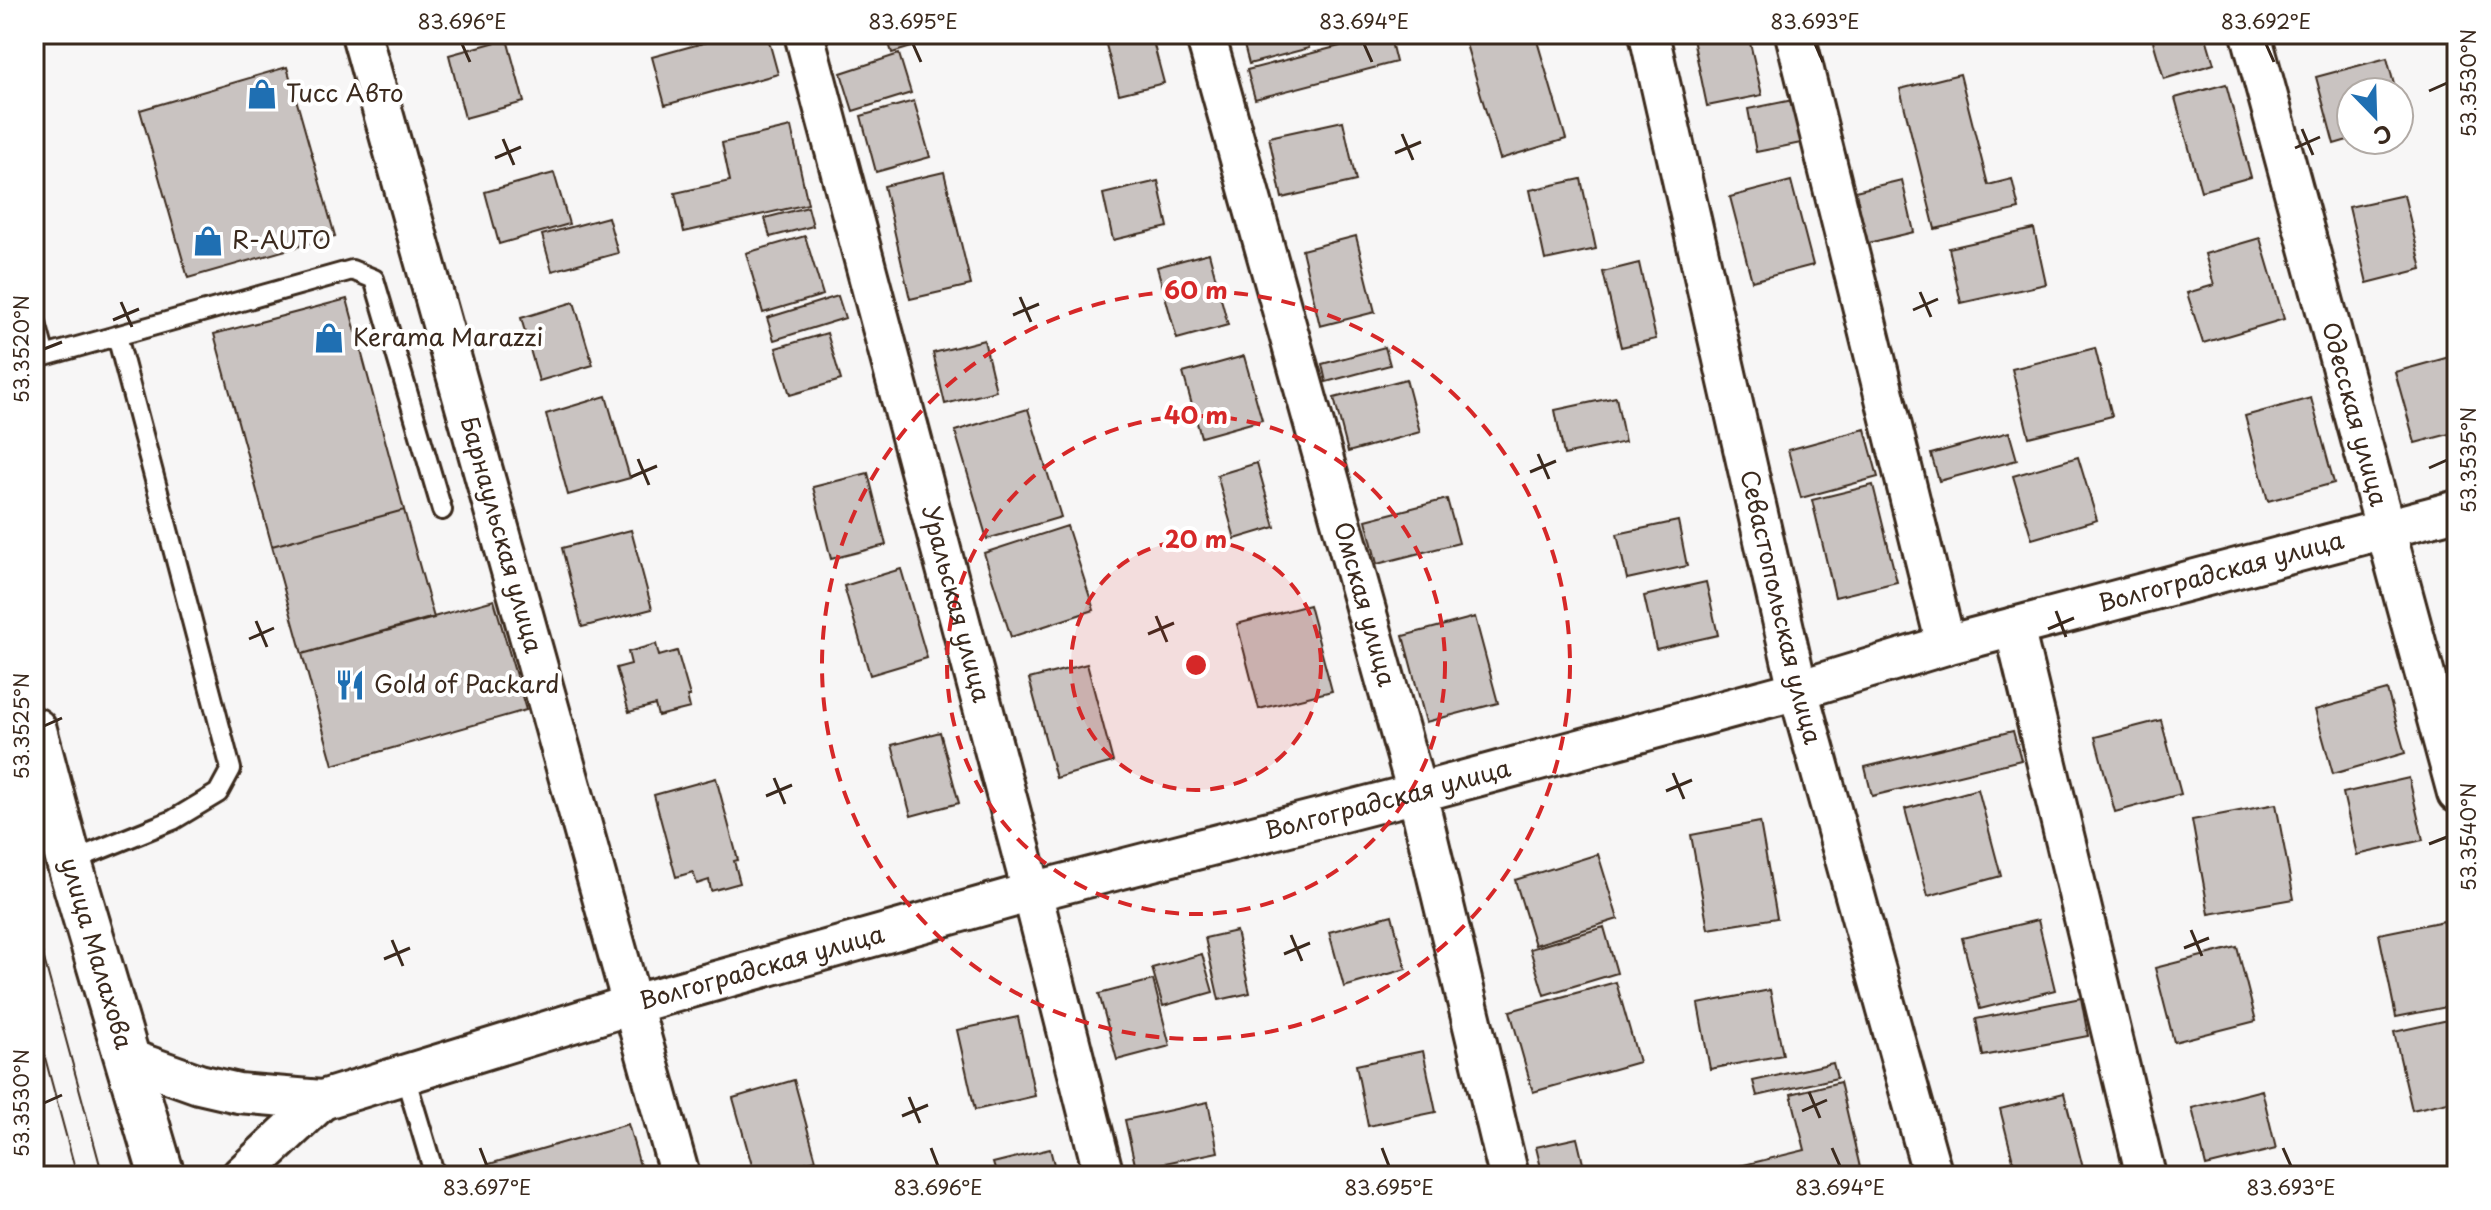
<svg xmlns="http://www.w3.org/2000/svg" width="2491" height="1210" font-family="'Playpen Sans',sans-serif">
<rect width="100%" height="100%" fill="#f7f6f6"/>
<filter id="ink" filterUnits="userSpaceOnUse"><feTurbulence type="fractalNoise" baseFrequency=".0125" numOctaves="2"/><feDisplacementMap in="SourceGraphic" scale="16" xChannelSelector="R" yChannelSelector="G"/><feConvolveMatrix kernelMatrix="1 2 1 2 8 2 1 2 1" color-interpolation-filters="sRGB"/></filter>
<g filter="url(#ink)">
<!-- building -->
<path fill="#c9c3c1" stroke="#3b2a1e" stroke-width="2" d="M 736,34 L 767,34 L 778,74 L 665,105 L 652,57 Z
M 886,34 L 954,34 L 892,53 Z
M 1131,34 L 1151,34 L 1164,83 L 1119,94 L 1105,41 Z
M 1241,34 L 1306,34 L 1309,48 L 1249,64 Z
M 1386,34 L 1389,34 L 1396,62 L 1255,99 L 1247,70 Z
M 1463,34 L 1535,34 L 1566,139 L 1500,159 Z
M 1692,34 L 1748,34 L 1762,95 L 1707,106 Z
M 2151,34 L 2205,34 L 2214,64 L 2164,79 Z
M 507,39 L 524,102 L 465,118 L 449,55 Z
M 899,54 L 911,93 L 853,111 L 841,73 Z
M 2387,58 L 2396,92 L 2351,92 L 2351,139 L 2334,144 L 2316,77 Z
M 287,67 L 335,236 L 188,278 L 140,110 Z
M 1960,74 L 1988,185 L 2012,179 L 2019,209 L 1935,229 L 1900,89 Z
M 2226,84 L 2251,177 L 2201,191 L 2175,98 Z
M 1793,100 L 1801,143 L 1756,152 L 1748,109 Z
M 914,101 L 930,157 L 876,172 L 861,116 Z
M 1343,121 L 1356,181 L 1282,198 L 1269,137 Z
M 791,127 L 808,204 L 684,232 L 675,193 L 730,181 L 722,143 Z
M 944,172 L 971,285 L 910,299 L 884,186 Z
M 554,173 L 569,224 L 499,244 L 485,192 Z
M 1581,179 L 1596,249 L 1545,260 L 1530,190 Z
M 1902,180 L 1914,232 L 1868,243 L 1855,191 Z
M 1158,181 L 1168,227 L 1113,240 L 1103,194 Z
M 1791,181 L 1813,265 L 1752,281 L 1730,197 Z
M 2404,195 L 2422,269 L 2367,283 L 2349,207 Z
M 808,207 L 813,226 L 770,237 L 765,218 Z
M 608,217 L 618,253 L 552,271 L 542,235 Z
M 2034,229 L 2046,284 L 1961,303 L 1949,248 Z
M 805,236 L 823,295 L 763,313 L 746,253 Z
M 1356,236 L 1375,312 L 1320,326 L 1302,250 Z
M 2260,238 L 2284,319 L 2203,343 L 2187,293 L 2214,285 L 2205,254 Z
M 1209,253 L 1228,325 L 1177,339 L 1157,267 Z
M 1639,263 L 1656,339 L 1621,347 L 1603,272 Z
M 838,296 L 845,318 L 774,340 L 767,318 Z
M 347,299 L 404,510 L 272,546 L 214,334 Z
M 574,302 L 593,365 L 539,381 L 521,318 Z
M 827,333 L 841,380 L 790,395 L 776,348 Z
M 984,340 L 996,391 L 945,404 L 933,353 Z
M 1385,347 L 1390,365 L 1326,382 L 1322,364 Z
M 2095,348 L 2112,416 L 2029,437 L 2012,369 Z
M 1244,356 L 1262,420 L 1201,437 L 1183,373 Z
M 2453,356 L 2457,369 L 2457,432 L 2415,443 L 2395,372 Z
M 1406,379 L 1420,432 L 1348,452 L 1334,398 Z
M 606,396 L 630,478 L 568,495 L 546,414 Z
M 1616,397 L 1625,442 L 1564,455 L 1555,410 Z
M 2311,398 L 2334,483 L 2268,501 L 2245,416 Z
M 1028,409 L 1061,517 L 987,539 L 955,431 Z
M 1865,429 L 1878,477 L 1801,498 L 1788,450 Z
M 2009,432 L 2017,460 L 1939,481 L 1931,454 Z
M 2078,457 L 2097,520 L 2032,539 L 2013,476 Z
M 1257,463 L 1275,527 L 1235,539 L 1217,475 Z
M 868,473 L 886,545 L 831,559 L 813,487 Z
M 1873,485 L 1897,582 L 1835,597 L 1812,500 Z
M 1447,499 L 1459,543 L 1377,564 L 1366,520 Z
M 404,510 L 434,618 L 302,654 L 272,546 Z
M 1678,521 L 1687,566 L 1627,579 L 1617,534 Z
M 1067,526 L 1094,610 L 1011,637 L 984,553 Z
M 631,530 L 652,609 L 582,627 L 562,548 Z
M 901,569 L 927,658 L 870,675 L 844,586 Z
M 1706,582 L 1718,635 L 1656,649 L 1644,596 Z
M 494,600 L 526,710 L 333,765 L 302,654 Z
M 1309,605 L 1332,691 L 1259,709 L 1237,624 Z
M 1475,617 L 1498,703 L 1426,722 L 1403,636 Z
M 656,644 L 659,656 L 677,651 L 690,696 L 687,696 L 690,708 L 658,716 L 655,705 L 629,712 L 616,668 L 631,664 L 628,652 Z
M 1087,664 L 1113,762 L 1056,778 L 1029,679 Z
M 2387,690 L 2405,753 L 2333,774 L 2315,710 Z
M 2161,720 L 2181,794 L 2115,812 L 2095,737 Z
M 2013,731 L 2021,760 L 1872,796 L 1865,767 Z
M 940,732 L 959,803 L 911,816 L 892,745 Z
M 716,778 L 738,860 L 734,861 L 740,883 L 711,891 L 709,880 L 697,884 L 693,872 L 676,877 L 654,795 Z
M 2409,778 L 2423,840 L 2357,855 L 2343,793 Z
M 1978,789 L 2001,876 L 1928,896 L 1905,809 Z
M 2276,804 L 2294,899 L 2209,914 L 2192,820 Z
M 1760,822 L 1777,918 L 1708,929 L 1691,835 Z
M 1598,854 L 1618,919 L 1535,945 L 1515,880 Z
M 1392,915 L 1406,969 L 1344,987 L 1329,932 Z
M 2038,920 L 2055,990 L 1980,1009 L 1962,938 Z
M 2444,921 L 2457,983 L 2457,1005 L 2396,1017 L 2379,934 Z
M 1604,927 L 1617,973 L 1544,995 L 1530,949 Z
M 1236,931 L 1250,993 L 1219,1000 L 1205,938 Z
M 2237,947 L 2256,1021 L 2174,1042 L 2155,968 Z
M 1202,954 L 1213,992 L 1163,1006 L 1152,968 Z
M 1153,980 L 1170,1046 L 1117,1060 L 1099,994 Z
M 1616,982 L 1639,1062 L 1533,1092 L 1510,1011 Z
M 1770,990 L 1783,1055 L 1710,1069 L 1698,1004 Z
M 2081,998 L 2088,1036 L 1983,1056 L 1976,1019 Z
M 1018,1017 L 1035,1096 L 975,1110 L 957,1030 Z
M 2457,1018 L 2457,1100 L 2412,1110 L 2394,1032 Z
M 1423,1051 L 1436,1112 L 1368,1126 L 1356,1065 Z
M 1833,1063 L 1837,1078 L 1757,1096 L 1753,1081 Z
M 794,1080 L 816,1160 L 755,1176 L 733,1098 Z
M 1840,1082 L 1862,1176 L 1720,1176 L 1719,1171 L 1805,1150 L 1791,1094 Z
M 2262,1090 L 2276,1149 L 2206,1166 L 2192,1108 Z
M 2064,1093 L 2085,1176 L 2017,1176 L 2000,1109 Z
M 1208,1102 L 1218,1152 L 1136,1169 L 1125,1120 Z
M 628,1124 L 643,1176 L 475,1176 L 482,1166 Z
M 1577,1138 L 1586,1176 L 1543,1176 L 1536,1147 Z
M 1050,1149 L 1057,1176 L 997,1176 L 993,1163 Z"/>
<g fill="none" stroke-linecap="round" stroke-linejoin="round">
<!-- lane casing -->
<g stroke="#3b2a1e" stroke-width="24">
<path id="lane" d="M 34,316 L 45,356
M 34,359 L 352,270 L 374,279 L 442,510
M 69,862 L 173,820 L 218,793 L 231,769 L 117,336
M 404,1073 L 435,1176"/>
</g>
<!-- street casing -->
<g stroke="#3b2a1e" stroke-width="44">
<g id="street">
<path id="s1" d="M 361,34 L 680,1176"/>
<path id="s2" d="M 804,34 L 1032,892 L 1104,1176"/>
<path id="s3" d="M 1205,34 L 1417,793 L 1509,1176"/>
<path id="s4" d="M 1649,34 L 1798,690 L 1933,1176"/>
<path d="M 1795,34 L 1946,645"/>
<path id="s5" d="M 2251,34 L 2457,793"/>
<path d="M 2014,627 L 2146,1176"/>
<path id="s6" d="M 129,1059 L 199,1084 L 238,1093 L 322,1100 L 634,1004 L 1032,892 L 1417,793 L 1798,690 L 1946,645 L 2457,510"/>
<path d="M 241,1176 L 322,1100"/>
</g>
</g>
<!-- primary casing -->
<g stroke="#3b2a1e" stroke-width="50">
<g id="primary">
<path id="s7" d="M 34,730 L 69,862 L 162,1176"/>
</g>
</g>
<!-- lane -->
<use href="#lane" stroke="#fff" stroke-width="18"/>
<!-- street -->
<use href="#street" stroke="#fff" stroke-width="38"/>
<!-- primary -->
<use href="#primary" stroke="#fff" stroke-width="44"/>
<!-- tram -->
<path stroke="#3b2a1e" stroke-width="2" d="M 34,922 L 103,1176
M 34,1017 L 77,1176"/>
</g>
</g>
<!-- ticks -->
<path fill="none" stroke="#3b2a1e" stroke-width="3" d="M 462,44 L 470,62M 913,44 L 921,62M 1364,44 L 1372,62M 1815,44 L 1823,62M 2266,44 L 2274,62M 2429,91 L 2447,83M 2302,129 L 2313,155M 1402,134 L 1413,160M 503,139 L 514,165M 2295,148 L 2320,137M 1395,153 L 1421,142M 495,158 L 521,147M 1920,292 L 1931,317M 1020,297 L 1031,322M 121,302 L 132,327M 1913,310 L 1938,299M 1013,315 L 1039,304M 113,320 L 139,309M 44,349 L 62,342M 1538,454 L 1549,479M 638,459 L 649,485M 2429,468 L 2447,460M 1530,472 L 1556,461M 631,477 L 657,466M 2056,611 L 2066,637M 1156,616 L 1167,642M 256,621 L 267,647M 2048,629 L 2074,618M 1148,634 L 1174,623M 249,639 L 274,628M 44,726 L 62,718M 1673,773 L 1684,799M 774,778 L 785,804M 1666,791 L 1692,780M 766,796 L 792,785M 2429,844 L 2447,837M 2191,930 L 2202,956M 1291,935 L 1302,961M 392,940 L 403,966M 2184,948 L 2209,938M 1284,954 L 1310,943M 384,959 L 410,948M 1809,1092 L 1820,1118M 909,1097 L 920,1123M 44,1103 L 62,1095M 1802,1111 L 1827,1100M 902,1116 L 928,1105M 480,1148 L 487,1166M 931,1148 L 938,1166M 1382,1148 L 1389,1166M 1832,1148 L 1840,1166M 2283,1148 L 2291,1166"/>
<!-- distance rings -->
<circle cx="1196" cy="665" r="125" fill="#d62828" fill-opacity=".12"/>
<g fill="none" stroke="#d62828" stroke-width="4" stroke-dasharray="14 10">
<circle cx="1196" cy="665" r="125"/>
<circle cx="1196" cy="665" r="249"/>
<circle cx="1196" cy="665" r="374"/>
</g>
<!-- icons -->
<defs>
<g id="shop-bare" transform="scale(2.4)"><path d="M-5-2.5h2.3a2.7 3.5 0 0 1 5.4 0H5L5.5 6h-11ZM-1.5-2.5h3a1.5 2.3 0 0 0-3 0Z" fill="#1f6fb2" stroke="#fff" stroke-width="2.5" paint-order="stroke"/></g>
<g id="restaurant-bare" transform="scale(2.4)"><path d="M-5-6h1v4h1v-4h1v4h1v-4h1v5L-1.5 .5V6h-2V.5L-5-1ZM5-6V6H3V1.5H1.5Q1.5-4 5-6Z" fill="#1f6fb2" stroke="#fff" stroke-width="2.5" paint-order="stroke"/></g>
</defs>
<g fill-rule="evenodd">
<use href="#shop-bare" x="262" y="94"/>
<use href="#shop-bare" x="208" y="241"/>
<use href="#shop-bare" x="329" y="338"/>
<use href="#restaurant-bare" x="350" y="685"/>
</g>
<g text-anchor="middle" stroke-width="8" stroke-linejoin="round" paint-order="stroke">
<!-- poi labels -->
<g font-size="24" fill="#3b2a1e" stroke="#fff" text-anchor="start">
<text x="286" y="102">Тисс Авто</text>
<text x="232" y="249">R-AUTO</text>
<text x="353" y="346">Kerama Marazzi</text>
<text x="374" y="693">Gold of Packard</text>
</g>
<!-- street labels -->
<g font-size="24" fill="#3b2a1e" stroke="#fff">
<text dy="8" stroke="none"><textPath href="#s5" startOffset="394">Одесская улица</textPath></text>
<text dy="8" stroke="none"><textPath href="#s1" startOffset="520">Барнаульская улица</textPath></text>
<text dy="8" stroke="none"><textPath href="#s6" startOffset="2170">Волгоградская улица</textPath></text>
<text dy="8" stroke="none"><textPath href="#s3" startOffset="592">Омская улица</textPath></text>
<text dy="8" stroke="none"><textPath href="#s2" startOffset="590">Уральская улица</textPath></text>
<text dy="8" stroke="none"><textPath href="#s4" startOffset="588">Севастопольская улица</textPath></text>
<text dy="8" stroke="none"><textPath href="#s6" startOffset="1306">Волгоградская улица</textPath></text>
<text dy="8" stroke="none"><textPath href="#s7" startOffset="232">улица Малахова</textPath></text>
<text dy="8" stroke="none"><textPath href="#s6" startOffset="658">Волгоградская улица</textPath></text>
</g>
</g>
<circle cx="1196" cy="665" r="12" fill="#d62828" stroke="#fff" stroke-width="4"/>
<g font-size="24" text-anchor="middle" font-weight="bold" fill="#d62828" stroke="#fff" stroke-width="8" stroke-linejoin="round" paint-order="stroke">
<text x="1196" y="299">60 m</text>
<text x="1196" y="424">40 m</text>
<text x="1196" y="548">20 m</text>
</g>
<!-- margin -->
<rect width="2491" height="1210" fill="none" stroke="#fff" stroke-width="88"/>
<!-- north arrow -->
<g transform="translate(2375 116) rotate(157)"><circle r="38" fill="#ffffff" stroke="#b1aaa5" stroke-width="2"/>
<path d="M0-6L14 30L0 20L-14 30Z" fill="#1f6fb2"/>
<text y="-12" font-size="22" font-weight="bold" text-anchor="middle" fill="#3b2a1e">С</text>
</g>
<rect x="44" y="44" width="2403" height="1122" fill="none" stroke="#3b2a1e" stroke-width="3"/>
<g font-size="20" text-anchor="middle" fill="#3b2a1e">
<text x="462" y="29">83.696°E</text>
<text x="913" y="29">83.695°E</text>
<text x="1364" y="29">83.694°E</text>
<text x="1815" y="29">83.693°E</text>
<text x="2266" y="29">83.692°E</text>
<text transform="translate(2469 83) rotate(-90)" y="7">53.3530°N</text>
<text transform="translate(22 349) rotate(-90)" y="7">53.3520°N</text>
<text transform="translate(2469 460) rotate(-90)" y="7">53.3535°N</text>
<text transform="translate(22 726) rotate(-90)" y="7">53.3525°N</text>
<text transform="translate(2469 837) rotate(-90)" y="7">53.3540°N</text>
<text transform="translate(22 1103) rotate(-90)" y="7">53.3530°N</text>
<text x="487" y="1195">83.697°E</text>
<text x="938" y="1195">83.696°E</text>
<text x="1389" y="1195">83.695°E</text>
<text x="1840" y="1195">83.694°E</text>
<text x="2291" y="1195">83.693°E</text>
</g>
</svg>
